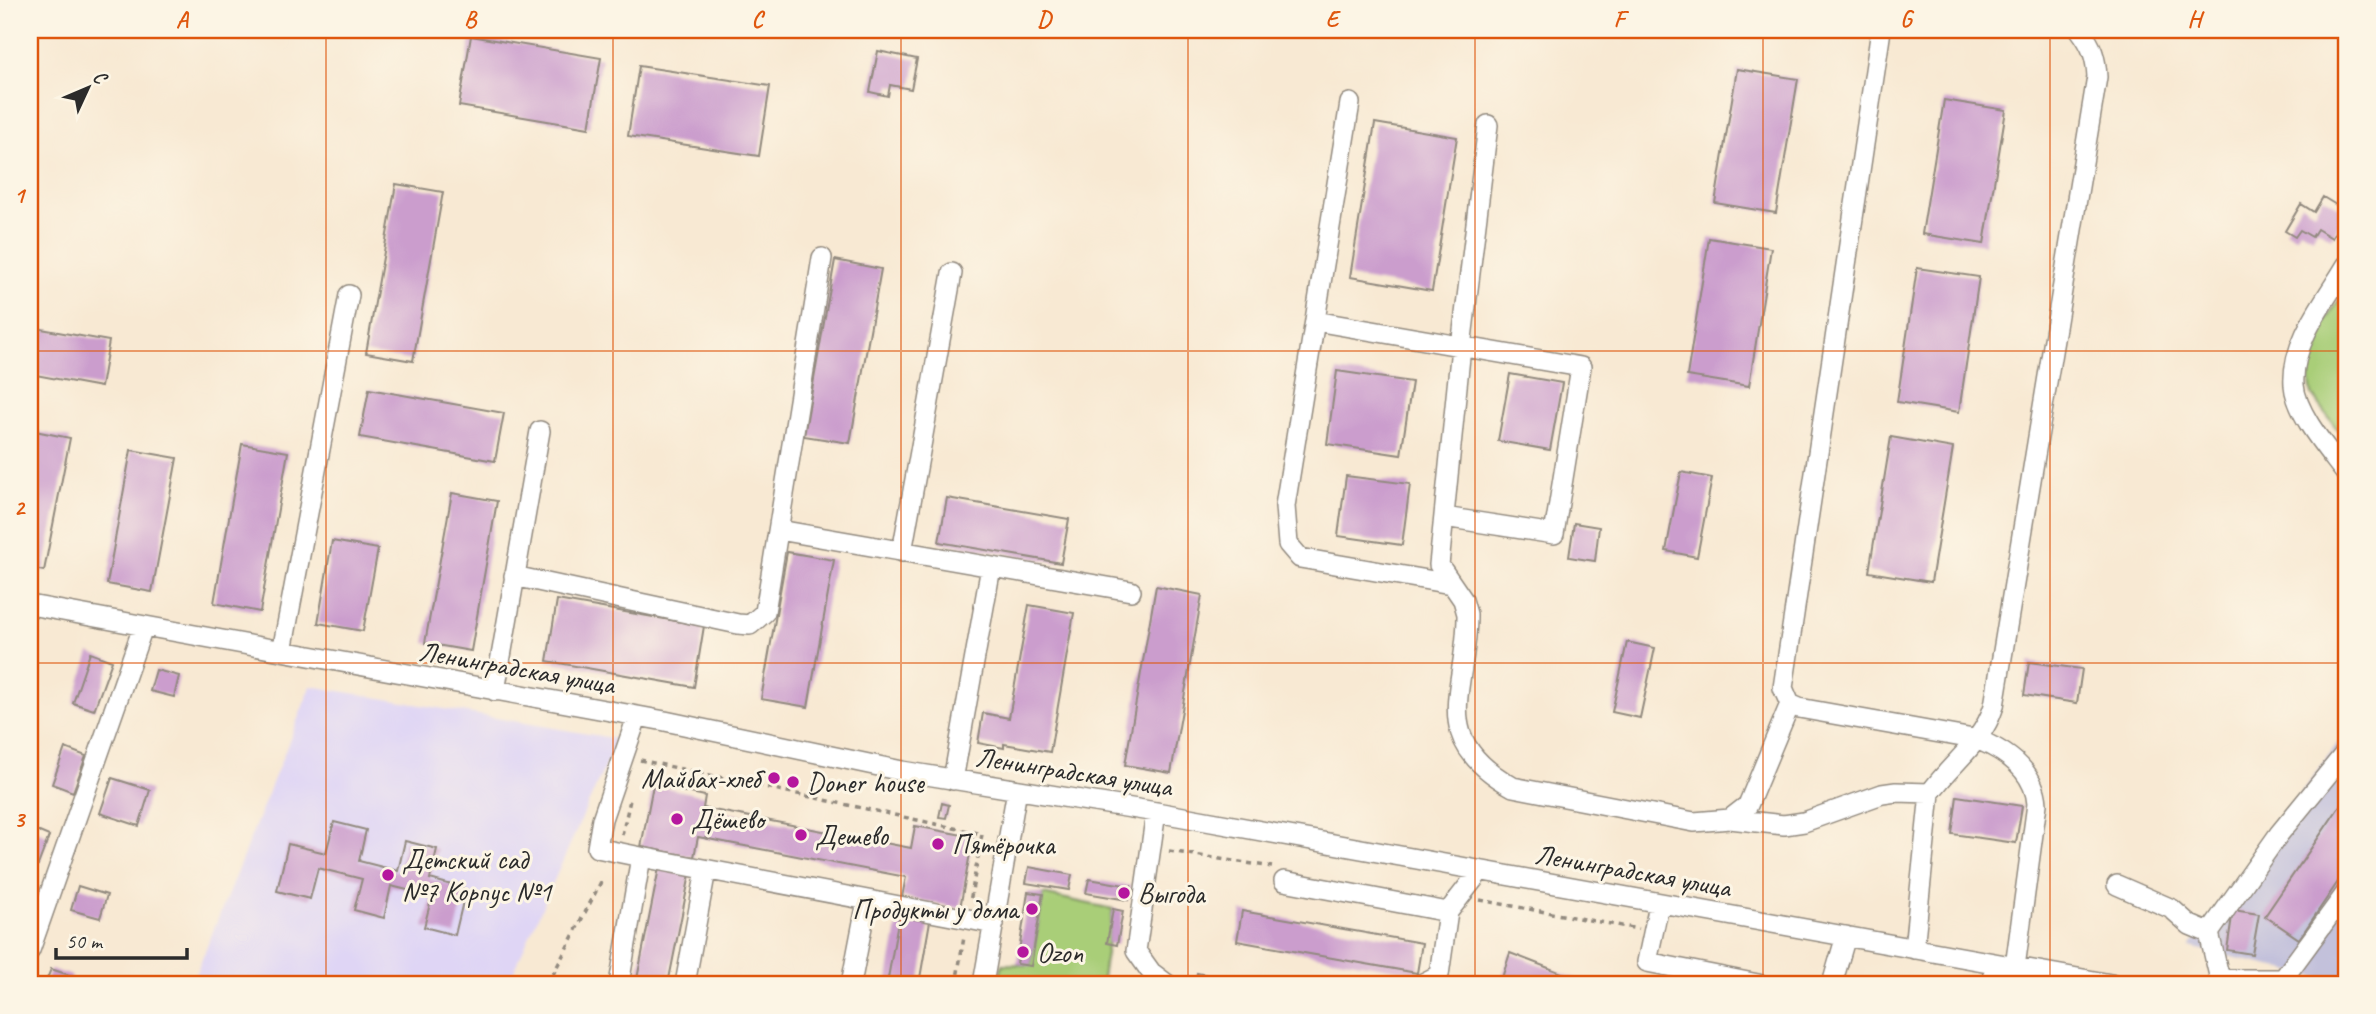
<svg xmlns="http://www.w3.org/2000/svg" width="2376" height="1014" font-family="Caveat,sans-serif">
<rect width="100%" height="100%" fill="#fcf5e5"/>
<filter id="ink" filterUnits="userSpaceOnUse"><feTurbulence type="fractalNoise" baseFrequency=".0143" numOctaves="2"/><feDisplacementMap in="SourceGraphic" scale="14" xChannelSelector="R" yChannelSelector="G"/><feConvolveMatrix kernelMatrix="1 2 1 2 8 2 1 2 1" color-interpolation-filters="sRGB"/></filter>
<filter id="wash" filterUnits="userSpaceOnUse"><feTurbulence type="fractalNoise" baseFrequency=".00686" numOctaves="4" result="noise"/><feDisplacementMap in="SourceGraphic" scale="28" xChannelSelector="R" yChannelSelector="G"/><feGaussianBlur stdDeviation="1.57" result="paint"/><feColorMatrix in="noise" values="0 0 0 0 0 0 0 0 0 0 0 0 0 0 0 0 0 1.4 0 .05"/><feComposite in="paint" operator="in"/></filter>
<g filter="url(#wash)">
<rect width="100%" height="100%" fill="#f8e9d3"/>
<!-- built -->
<path fill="#dfd5f5" d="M 311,686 L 617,739 L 508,984 L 192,984 Z"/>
<!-- industrial -->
<path fill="#c3c1db" d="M 2346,731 L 2346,984 L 2190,947 Z"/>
<!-- green -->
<path fill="#a9ce78" stroke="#6a7c52" stroke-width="2" d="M 2346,288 L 2346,441 L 2312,395 L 2306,355 Z
M 1043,894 L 1113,909 L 1102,978 L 1106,984 L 995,984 L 996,975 L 1000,978 L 1002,964 L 1031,965 Z"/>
<g id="blocks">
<!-- building -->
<path fill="#cb9dcd" d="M 471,36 L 601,58 L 589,128 L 459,106 Z
M 878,51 L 917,59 L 911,89 L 890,85 L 888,96 L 870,92 Z
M 639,66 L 770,86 L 759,156 L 628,136 Z
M 1737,69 L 1798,79 L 1776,213 L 1715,203 Z
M 1944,100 L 2006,110 L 1984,244 L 1922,234 Z
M 1375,123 L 1457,137 L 1432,291 L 1350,277 Z
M 396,184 L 443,192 L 413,361 L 366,353 Z
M 2323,197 L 2346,211 L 2332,238 L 2317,229 L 2312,237 L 2300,230 L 2295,237 L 2285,231 L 2301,204 L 2314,212 Z
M 1709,238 L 1771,248 L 1749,386 L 1687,376 Z
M 835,260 L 881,269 L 850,443 L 804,436 Z
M 1917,268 L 1979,277 L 1959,412 L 1897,402 Z
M 30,327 L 109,341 L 101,387 L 30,374 Z
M 1337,371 L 1412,382 L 1401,455 L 1327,444 Z
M 1510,374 L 1562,383 L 1550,450 L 1498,441 Z
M 369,389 L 504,413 L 495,461 L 360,437 Z
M 30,430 L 70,438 L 44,571 L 30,568 Z
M 1891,437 L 1953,448 L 1931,582 L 1869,572 Z
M 242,444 L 288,452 L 260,612 L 214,603 Z
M 131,450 L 177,458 L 152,592 L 107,584 Z
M 1681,472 L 1712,478 L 1697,557 L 1666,551 Z
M 1346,476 L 1410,484 L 1402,545 L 1338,536 Z
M 452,493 L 497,501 L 471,651 L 425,643 Z
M 947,498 L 1069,519 L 1061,563 L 939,542 Z
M 1574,523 L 1599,527 L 1595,561 L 1569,557 Z
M 332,541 L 378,549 L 363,631 L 318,623 Z
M 787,552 L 834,560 L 808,707 L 761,699 Z
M 1156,586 L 1202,595 L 1171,773 L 1125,765 Z
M 557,600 L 704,626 L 694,687 L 547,661 Z
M 1029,605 L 1074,613 L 1050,752 L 1004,744 L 1004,748 L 978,743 L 983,713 L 1009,718 Z
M 1627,642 L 1655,648 L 1640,718 L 1612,712 Z
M 90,653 L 112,661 L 94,710 L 73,703 Z
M 2029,662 L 2082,669 L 2077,703 L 2024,695 Z
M 156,670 L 179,676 L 174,697 L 150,691 Z
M 65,748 L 86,756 L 73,792 L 52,784 Z
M 112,778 L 150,790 L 139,826 L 100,813 Z
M 653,785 L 705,796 L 703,808 L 911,848 L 915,826 L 973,837 L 960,908 L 902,897 L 906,877 L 698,837 L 694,857 L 641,847 Z
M 1957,796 L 2022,806 L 2016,843 L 1952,834 Z
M 2346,797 L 2346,870 L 2299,939 L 2265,916 Z
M 942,803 L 949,805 L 946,818 L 939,817 Z
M 334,822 L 366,830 L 359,861 L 398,871 L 405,841 L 437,849 L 430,879 L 466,889 L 455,935 L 424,927 L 432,896 L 391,886 L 384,918 L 354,910 L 362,879 L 318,868 L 310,899 L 277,891 L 288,844 L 326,853 Z
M 30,828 L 49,836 L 38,865 L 30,862 Z
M 1029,867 L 1072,875 L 1069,890 L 1026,883 Z
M 659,868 L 690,874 L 668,984 L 636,984 Z
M 1089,879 L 1131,886 L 1128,900 L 1086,893 Z
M 78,886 L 107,895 L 100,918 L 71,910 Z
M 1028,892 L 1043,894 L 1031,966 L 1017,964 Z
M 1113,909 L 1123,911 L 1117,945 L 1107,943 Z
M 2233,910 L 2259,914 L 2252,954 L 2227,950 Z
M 1242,911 L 1422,943 L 1417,973 L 1237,941 Z
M 899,916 L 930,921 L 919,984 L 887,984 Z
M 1510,953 L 1590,984 L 1500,984 Z
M 51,969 L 72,976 L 70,984 L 45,984 Z
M 1197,973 L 1227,979 L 1226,984 L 1195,984 Z"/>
</g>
</g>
<g filter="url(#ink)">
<use href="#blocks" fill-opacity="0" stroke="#928a7f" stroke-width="2"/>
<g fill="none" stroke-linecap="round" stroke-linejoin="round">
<!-- minor casing -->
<g stroke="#928a7f" stroke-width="22">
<path id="minor" d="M 1881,30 L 1783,688 L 1790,704 L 1799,708 L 1979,740 C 2007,752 2035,771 2037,804 L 2015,967
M 1350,103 L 1285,506 L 1288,544 L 1300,558 L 1451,584
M 1488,125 L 1461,347 L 1439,565 L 1463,600 L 1467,614 C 1468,689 1425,738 1513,787 L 1694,822 L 1730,819 L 1784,825 L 1804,822 L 1882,794 L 1896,792 L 1930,793
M 2346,266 C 2326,300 2291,342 2294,385 C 2296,414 2329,451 2346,474
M 1315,321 L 1581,367 L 1554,534 L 1444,517
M 779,530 L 1131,591
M 902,552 L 952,273
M 514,576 L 738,624 L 750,625 L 765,612 L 822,258
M 30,605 L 665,721 L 902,771 L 1156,812 L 2111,984
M 282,651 L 349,295
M 495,691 L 540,431
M 953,780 L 991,567
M 1156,812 L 1136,951 L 1151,972 L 1167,984
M 1730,819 L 1748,805 L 1790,704
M 641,857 L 994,924
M 1284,881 L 1448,912
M 2117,885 L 2172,909 L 2190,925 L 2209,933
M 1659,905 L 1647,962 L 1758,984
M 1914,949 L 1930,793 C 1952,762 1982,744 1994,706 L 2097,77 C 2096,57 2092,46 2080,30
M 30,950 L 143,627
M 2221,979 L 2283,979 L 2346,893
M 619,984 L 641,857 L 597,848 L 602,819 L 637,717
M 685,984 L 706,870
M 851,984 L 867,901
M 983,984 L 1017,790
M 1421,984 L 1439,975 L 1448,912 L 1480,871
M 1832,984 L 1846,936
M 1989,984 L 1998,964
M 2221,984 L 2209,933 L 2279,834 L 2346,752"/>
</g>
<!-- path -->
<path stroke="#928a7f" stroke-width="3.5" stroke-dasharray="5 5" stroke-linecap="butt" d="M 640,760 L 982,834 L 970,902
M 622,835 L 630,800
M 1169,851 L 1272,867
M 1480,900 L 1638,929
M 548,984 L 603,878
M 956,984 L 964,937"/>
<!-- minor -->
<use href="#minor" stroke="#fff" stroke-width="19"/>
</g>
</g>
<!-- grid -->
<path fill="none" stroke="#df570e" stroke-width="2" stroke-opacity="0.55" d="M 326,30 L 326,984M 613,30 L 613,984M 901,30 L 901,984M 1188,30 L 1188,984M 1475,30 L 1475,984M 1763,30 L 1763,984M 2050,30 L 2050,984M 30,351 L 2346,351M 30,663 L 2346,663"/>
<!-- markers -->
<g fill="#b5179e" stroke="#fcf5e5" stroke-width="2.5">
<circle cx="774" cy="778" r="7"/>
<circle cx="793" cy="782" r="7"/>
<circle cx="677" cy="819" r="7"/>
<circle cx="801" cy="835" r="7"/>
<circle cx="938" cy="844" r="7"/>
<circle cx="388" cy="875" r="7"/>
<circle cx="1124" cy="893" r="7"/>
<circle cx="1032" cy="909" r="7"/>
<circle cx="1023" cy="952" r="7"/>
</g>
<g text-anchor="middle" stroke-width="6" stroke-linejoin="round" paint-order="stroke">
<!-- street labels -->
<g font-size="28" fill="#2b2b2b" stroke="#fcf5e5">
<text transform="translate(517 667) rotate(10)" y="10">Ленинградская улица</text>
<text transform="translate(1074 771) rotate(9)" y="10">Ленинградская улица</text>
<text transform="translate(1633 870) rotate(10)" y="10">Ленинградская улица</text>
</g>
<!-- poi labels -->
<g font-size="28" fill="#2b2b2b" stroke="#fcf5e5" text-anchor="start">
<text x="760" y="788" text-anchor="end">Майбах-хлеб</text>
<text x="807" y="792">Doner house</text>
<text x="691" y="829">Дёшево</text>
<text x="815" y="845">Дешево</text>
<text x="952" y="854">Пятёрочка</text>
<text x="402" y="869">Детский сад<tspan x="402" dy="32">№7 Корпус №1</tspan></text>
<text x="1138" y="903">Выгода</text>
<text x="1018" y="919" text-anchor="end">Продукты у дома</text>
<text x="1037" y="962">Ozon</text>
</g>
</g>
<!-- margin -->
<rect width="2376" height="1014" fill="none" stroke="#fcf5e5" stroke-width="77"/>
<!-- north arrow -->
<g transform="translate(88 88) rotate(46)" stroke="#fcf5e5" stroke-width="5" paint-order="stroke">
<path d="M0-5L12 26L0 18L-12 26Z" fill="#2b2b2b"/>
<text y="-10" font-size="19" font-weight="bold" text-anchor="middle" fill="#2b2b2b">С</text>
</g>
<!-- scale -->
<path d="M56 948v10h131v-10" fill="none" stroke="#2b2b2b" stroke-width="3.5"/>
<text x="66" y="948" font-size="21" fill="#2b2b2b" stroke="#fcf5e5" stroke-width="5" paint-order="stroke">50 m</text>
<rect x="38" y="38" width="2300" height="938" fill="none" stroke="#df570e" stroke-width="2.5"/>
<g font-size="23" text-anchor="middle" font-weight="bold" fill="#df570e">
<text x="182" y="27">A</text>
<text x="470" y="27">B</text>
<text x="757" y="27">C</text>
<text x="1044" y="27">D</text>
<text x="1332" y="27">E</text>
<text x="1619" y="27">F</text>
<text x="1906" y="27">G</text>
<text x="2194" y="27">H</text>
<text x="19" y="203">1</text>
<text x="19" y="515">2</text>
<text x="19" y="827">3</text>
</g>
</svg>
